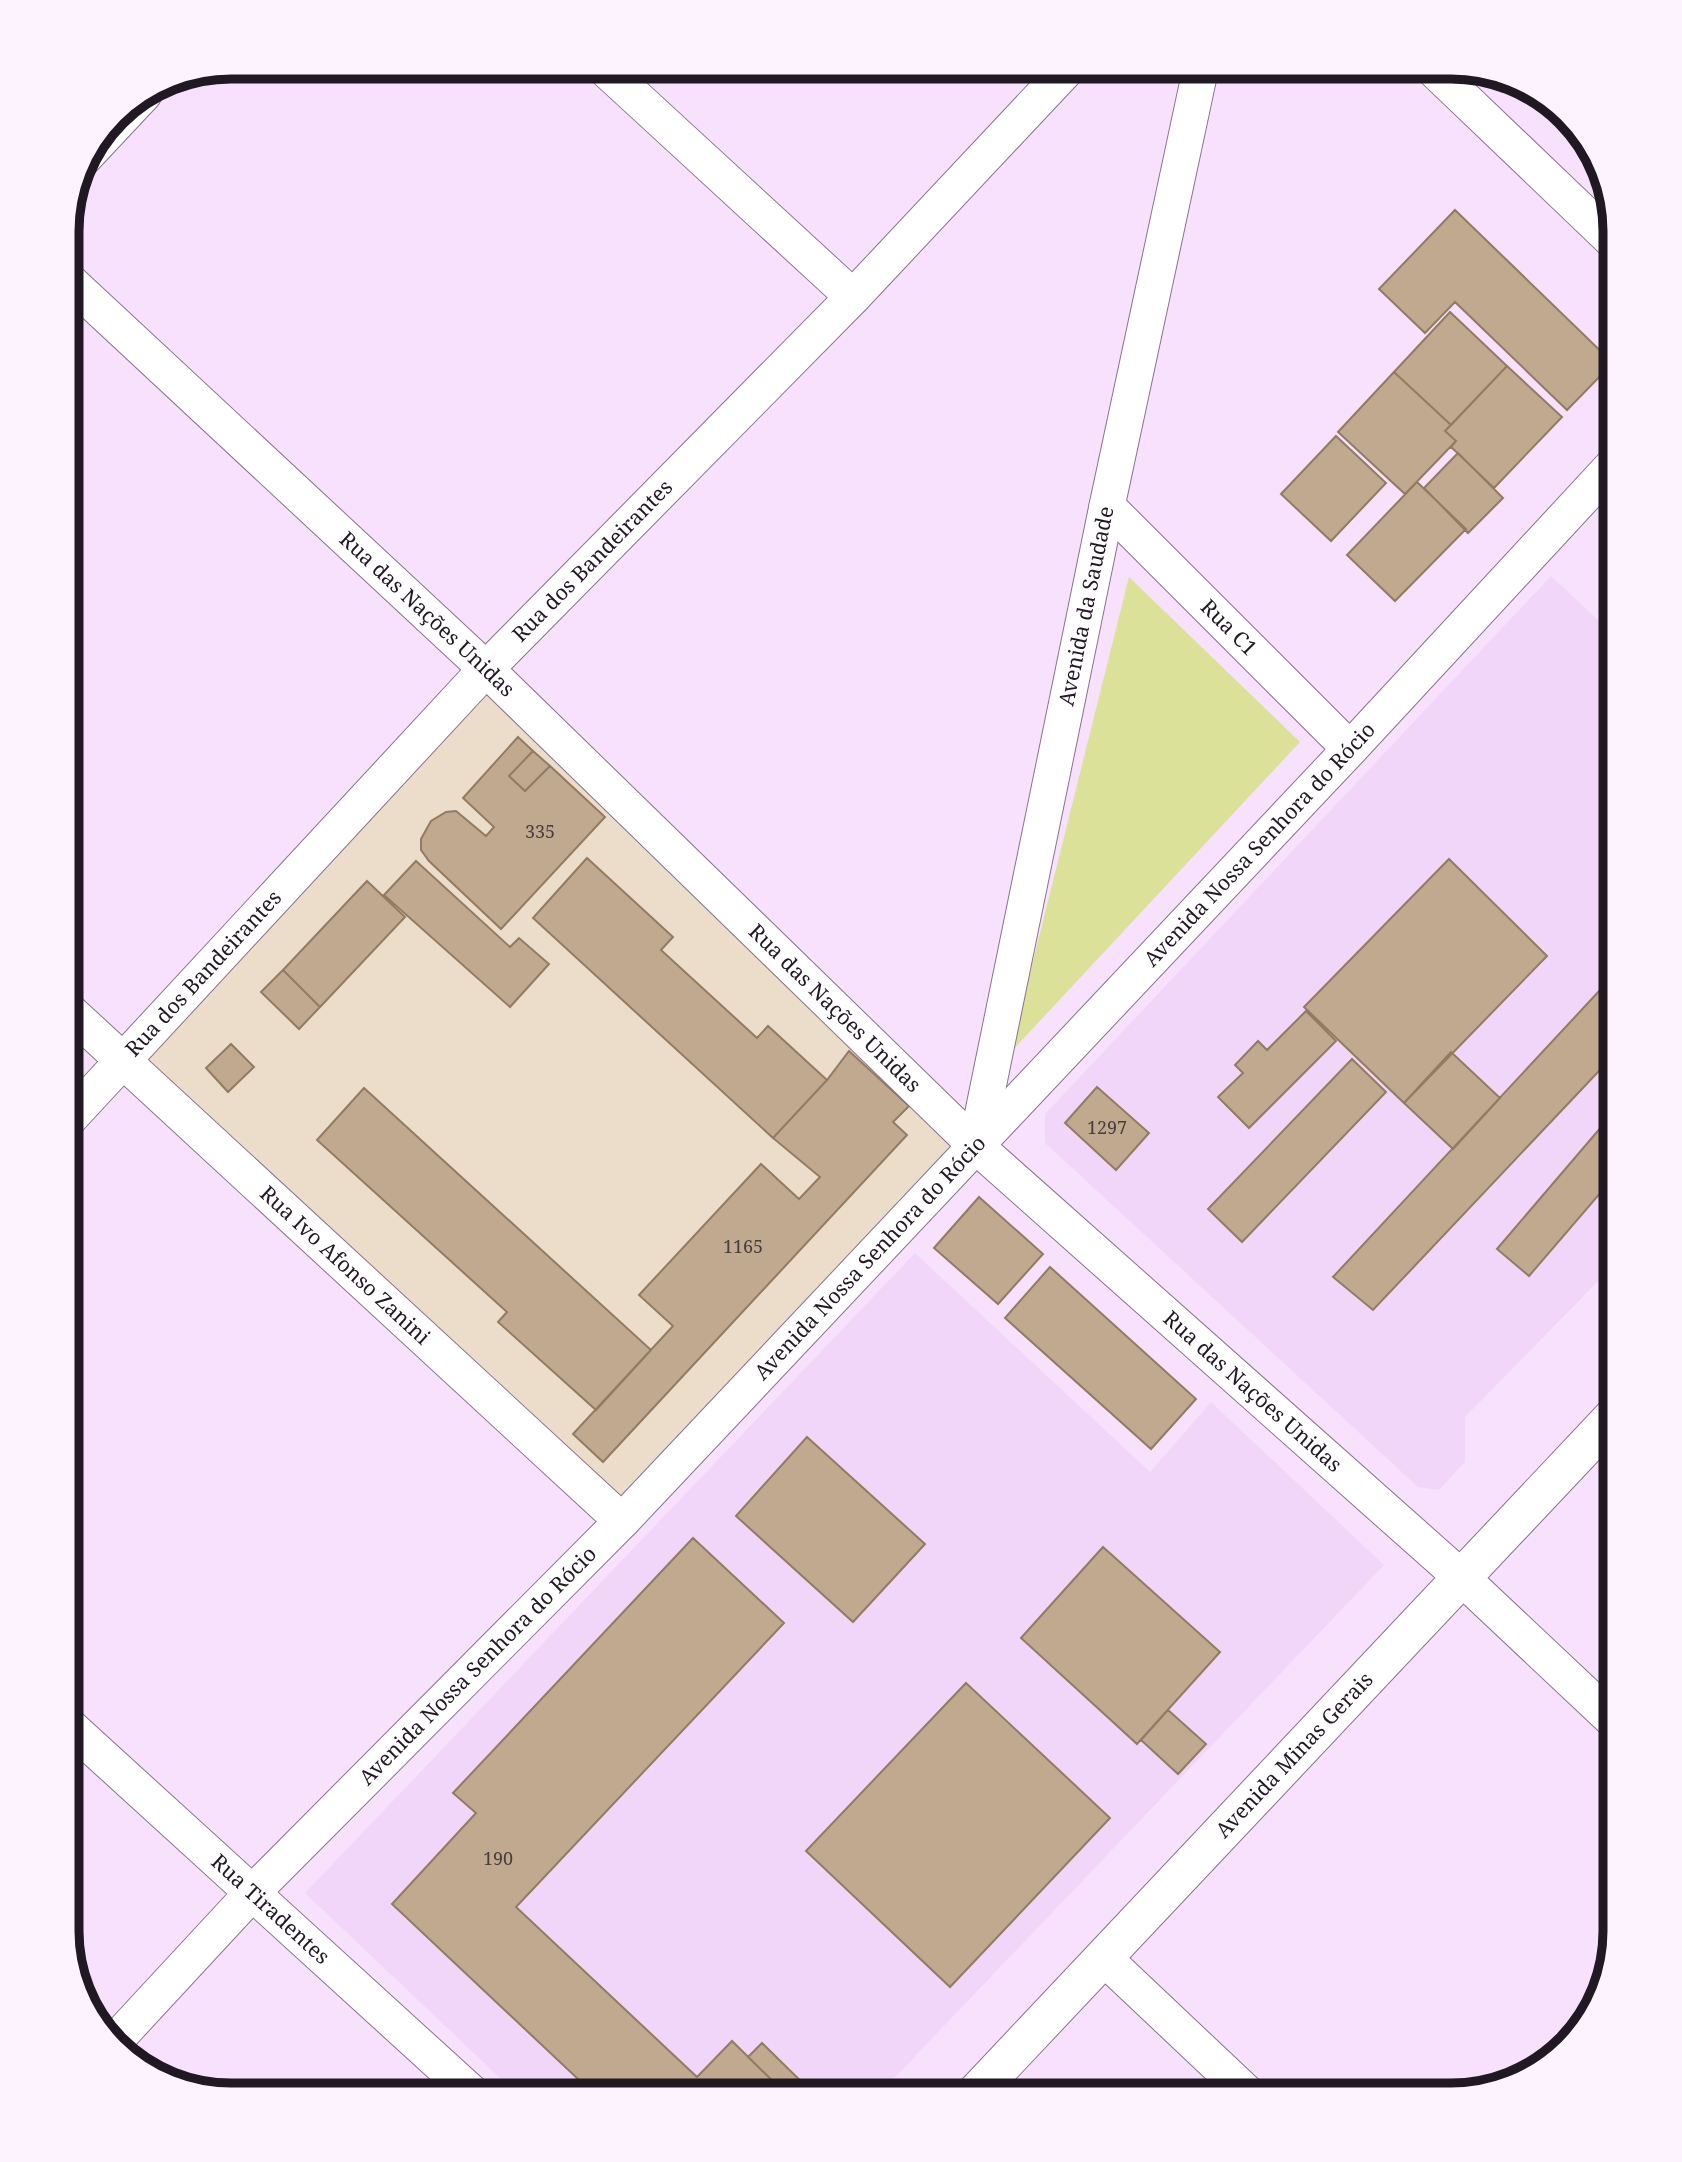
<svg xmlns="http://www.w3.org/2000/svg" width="1682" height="2162" font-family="'Noto Serif',serif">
<rect width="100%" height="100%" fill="#f7e1fd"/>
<!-- built -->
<path fill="#f2d6f9" d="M 1551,576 L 1615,636 L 1615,1264 L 1465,1417 L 1465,1462 L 1439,1490 L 1418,1487 L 1045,1143 L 1045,1114 Z
M 915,1253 L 1150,1472 L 1211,1402 L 1384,1565 L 878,2095 L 518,2095 L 305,1893 Z"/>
<!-- medical -->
<path fill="#ecddcb" d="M 483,692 L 974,1145 L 617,1515 L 136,1065 Z"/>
<!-- green -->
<path fill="#dce19a" d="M 1129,577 L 1300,742 L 1010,1053 Z"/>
<!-- building -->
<path fill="#c1a990" stroke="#927b63" stroke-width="2" d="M 1455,210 L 1613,363 L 1567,410 L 1455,302 L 1425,333 L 1379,289 Z
M 1450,312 L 1507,366 L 1451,425 L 1394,372 Z
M 1507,366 L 1562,417 L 1494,488 L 1451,447 L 1456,441 L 1445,431 Z
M 1394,372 L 1451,425 L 1445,431 L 1456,441 L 1405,494 L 1338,432 Z
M 1336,436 L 1386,483 L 1331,541 L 1281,494 Z
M 1458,453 L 1503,498 L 1468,533 L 1424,488 Z
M 1417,482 L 1466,529 L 1395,601 L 1347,555 Z
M 518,737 L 533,751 L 509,776 L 525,791 L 550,766 L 605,817 L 501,929 L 429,861 L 421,850 L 421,839 L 431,821 L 446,812 L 456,811 L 486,836 L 494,827 L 463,798 Z
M 533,751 L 550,766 L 525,791 L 509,776 Z
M 587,858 L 673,937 L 661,950 L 757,1038 L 768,1026 L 827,1080 L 773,1138 L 533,918 Z
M 1449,859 L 1547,956 L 1404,1103 L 1304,1007 Z
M 416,861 L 510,947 L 519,938 L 549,964 L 510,1007 L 384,895 Z
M 367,881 L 405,917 L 320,1007 L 283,970 Z
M 283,970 L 320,1007 L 299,1029 L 261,992 Z
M 1601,989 L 1615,1001 L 1615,1054 L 1373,1310 L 1333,1277 Z
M 1306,1011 L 1336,1041 L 1249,1128 L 1218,1097 L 1243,1073 L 1235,1065 L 1258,1041 L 1267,1050 Z
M 231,1044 L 254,1067 L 228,1092 L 206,1068 Z
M 849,1051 L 909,1106 L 893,1122 L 907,1135 L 603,1462 L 573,1434 L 673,1326 L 639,1295 L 761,1164 L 799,1199 L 820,1177 L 773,1138 L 827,1080 Z
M 1451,1052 L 1500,1098 L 1453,1149 L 1404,1103 Z
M 1352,1059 L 1386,1092 L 1242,1242 L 1208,1209 Z
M 1097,1087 L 1149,1133 L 1116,1170 L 1065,1123 Z
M 364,1088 L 651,1350 L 596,1410 L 498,1322 L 507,1312 L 317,1140 Z
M 1608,1119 L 1615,1126 L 1615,1176 L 1529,1276 L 1497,1249 Z
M 979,1197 L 1043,1254 L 998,1304 L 934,1248 Z
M 1050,1267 L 1196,1399 L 1151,1449 L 1005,1318 Z
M 807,1437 L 925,1544 L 853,1622 L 736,1516 Z
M 693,1538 L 784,1623 L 516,1907 L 697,2077 L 732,2041 L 784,2092 L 781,2095 L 595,2095 L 392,1904 L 476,1813 L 453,1793 Z
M 1103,1547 L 1220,1652 L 1137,1744 L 1021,1638 Z
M 966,1683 L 1110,1818 L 950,1987 L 806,1851 Z
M 1168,1710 L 1206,1744 L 1178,1774 L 1141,1740 Z
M 762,2043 L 815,2095 L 781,2095 L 784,2092 L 748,2057 Z"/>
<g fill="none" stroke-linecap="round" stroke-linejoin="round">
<!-- street casing -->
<g stroke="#88738d" stroke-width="37">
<g id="street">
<path d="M 603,67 L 853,297"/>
<path d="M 1431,67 L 1615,243"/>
<path d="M 83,159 L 144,94"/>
<path id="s1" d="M 67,279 L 486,669 L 976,1146 L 1462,1578 L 1615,1722"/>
<path id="s2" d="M 1107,506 L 1350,749"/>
<path id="s3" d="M 67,1009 L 622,1521"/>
<path id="s4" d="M 67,1121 L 486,669 L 853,297 L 1069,67"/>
<path id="s5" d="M 976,1146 L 1107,506 L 1201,67"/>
<path id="s6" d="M 67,1724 L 474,2095"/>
<path d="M 1105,1959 L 1249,2095"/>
<path id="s7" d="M 115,2041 L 253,1892 L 622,1521 L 1350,749 L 1615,463"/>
</g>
</g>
<!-- secondary casing -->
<g stroke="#88738d" stroke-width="40">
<g id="secondary">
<path id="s8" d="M 974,2095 L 1615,1415"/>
</g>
</g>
<!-- street -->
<use href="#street" stroke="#fff" stroke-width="35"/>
<!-- secondary -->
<use href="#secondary" stroke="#fff" stroke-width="38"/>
</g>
<g text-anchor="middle" stroke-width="5" stroke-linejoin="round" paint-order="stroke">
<!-- number labels -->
<g font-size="18" fill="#483c3e">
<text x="540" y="838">335</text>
<text x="1107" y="1134">1297</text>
<text x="743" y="1253">1165</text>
<text x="498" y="1865">190</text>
</g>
<!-- street labels -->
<g font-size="21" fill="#201822" stroke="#fcf3ff">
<text dy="7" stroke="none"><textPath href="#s4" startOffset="768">Rua dos Bandeirantes</textPath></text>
<text dy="7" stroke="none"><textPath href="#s5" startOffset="551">Avenida da Saudade</textPath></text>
<text dy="7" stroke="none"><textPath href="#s1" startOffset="492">Rua das Nações Unidas</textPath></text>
<text dy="7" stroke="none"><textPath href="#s2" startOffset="172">Rua C1</textPath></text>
<text dy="7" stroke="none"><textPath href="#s7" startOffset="1656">Avenida Nossa Senhora do Rócio</textPath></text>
<text dy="7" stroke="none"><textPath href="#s4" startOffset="201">Rua dos Bandeirantes</textPath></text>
<text dy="7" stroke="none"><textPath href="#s1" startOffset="1059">Rua das Nações Unidas</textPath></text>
<text dy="7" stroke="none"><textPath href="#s7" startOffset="1088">Avenida Nossa Senhora do Rócio</textPath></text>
<text dy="7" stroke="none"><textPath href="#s3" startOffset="378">Rua Ivo Afonso Zanini</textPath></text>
<text dy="7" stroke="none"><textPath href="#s1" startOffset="1626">Rua das Nações Unidas</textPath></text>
<text dy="7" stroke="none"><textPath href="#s7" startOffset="522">Avenida Nossa Senhora do Rócio</textPath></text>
<text dy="7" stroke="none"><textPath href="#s8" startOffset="467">Avenida Minas Gerais</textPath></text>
<text dy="7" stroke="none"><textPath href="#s6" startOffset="275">Rua Tiradentes</textPath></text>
</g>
</g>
<!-- crop -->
<path d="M0 0H1682V2162H0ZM231 79H1451A152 152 0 0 1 1603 231V1931A152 152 0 0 1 1451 2083H231A152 152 0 0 1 79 1931V231A152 152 0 0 1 231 79Z" fill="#fcf3ff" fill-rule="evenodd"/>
<path fill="none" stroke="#201822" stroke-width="9" d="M231 79H1451A152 152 0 0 1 1603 231V1931A152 152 0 0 1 1451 2083H231A152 152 0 0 1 79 1931V231A152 152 0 0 1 231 79Z"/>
</svg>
